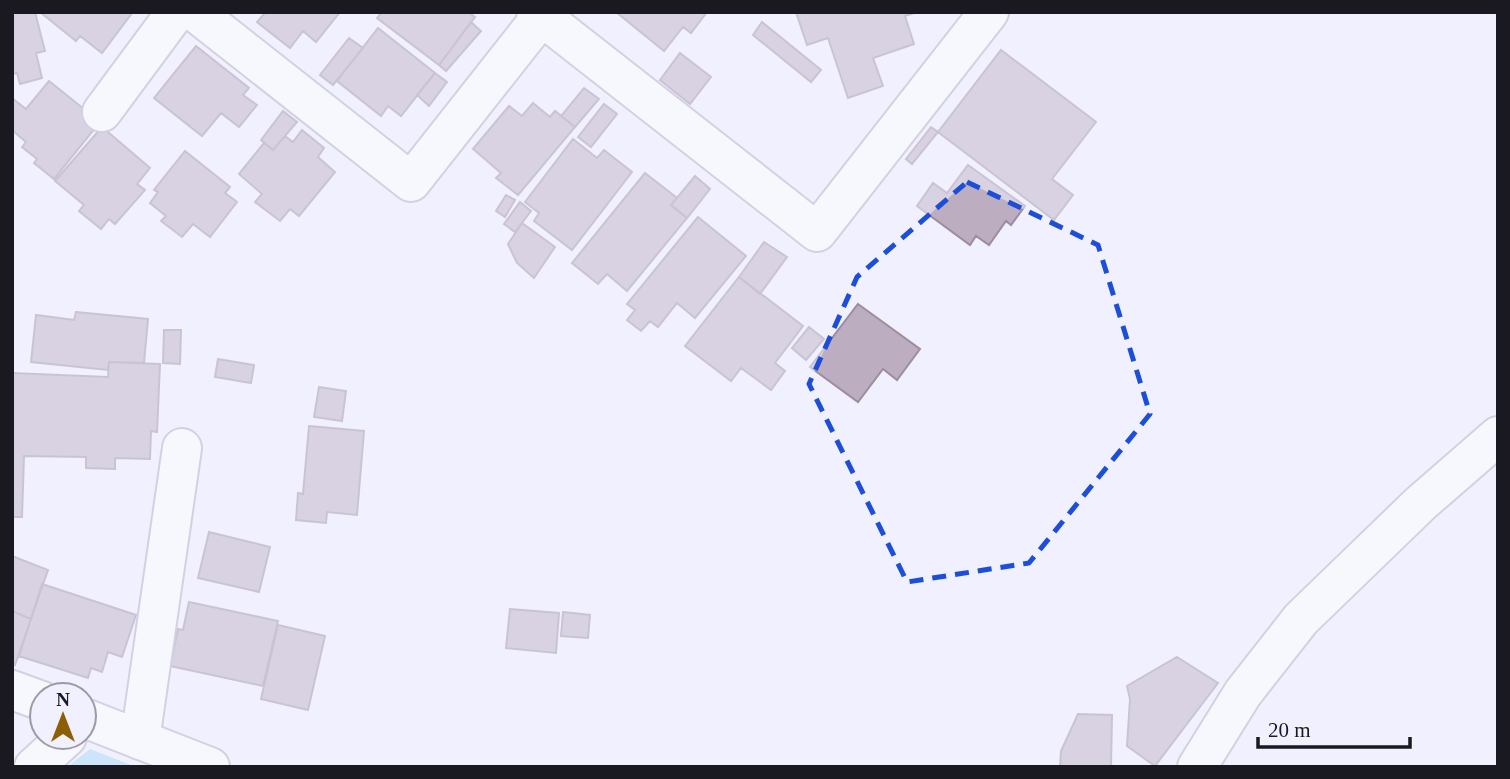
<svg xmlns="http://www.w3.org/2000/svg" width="1510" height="779" font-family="'Times New Roman',serif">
<rect width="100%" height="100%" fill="#f1f0fe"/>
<!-- water -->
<path fill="#a1d7f5" d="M 90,749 L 136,767 L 67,767 Z"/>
<!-- building -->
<path fill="#bdadc1" stroke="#9c8da0" stroke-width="2" d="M 12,12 L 35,12 L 45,51 L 36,53 L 42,78 L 20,84 L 17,73 L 12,74 Z
M 40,12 L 131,12 L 132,13 L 102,53 L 80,36 L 76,41 Z
M 261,12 L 340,12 L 316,42 L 303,31 L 290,48 L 257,22 L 264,14 Z
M 382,12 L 468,12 L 475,17 L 439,65 L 377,18 Z
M 616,12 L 707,12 L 691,33 L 683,27 L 664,51 Z
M 796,12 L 917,12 L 905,16 L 914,44 L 873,58 L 883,86 L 848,98 L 828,38 L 807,45 Z
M 471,22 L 481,31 L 446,71 L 439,65 Z
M 762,22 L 821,70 L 811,82 L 753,35 Z
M 378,28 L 435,73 L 401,116 L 388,106 L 381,116 L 337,81 Z
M 349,38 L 363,48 L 333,85 L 320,75 Z
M 196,46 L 249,88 L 243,95 L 257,105 L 239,127 L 221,113 L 202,136 L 154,98 Z
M 1001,50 L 1096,122 L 1052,179 L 1073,195 L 1054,220 L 938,132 Z
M 680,53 L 711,77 L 690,104 L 660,80 Z
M 435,73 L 447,82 L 429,106 L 417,95 Z
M 49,81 L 100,122 L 54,179 L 34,163 L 37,159 L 22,147 L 26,142 L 12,130 L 12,98 L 26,109 Z
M 584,88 L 599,99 L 575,127 L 561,116 Z
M 533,103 L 550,117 L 555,111 L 575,127 L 518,195 L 496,178 L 501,173 L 473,149 L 509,106 L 522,116 Z
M 604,104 L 617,114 L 591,147 L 578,137 Z
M 283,111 L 297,122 L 273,150 L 261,140 Z
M 102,127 L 150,168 L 137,184 L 145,190 L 115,224 L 109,219 L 101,229 L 79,211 L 84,205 L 55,181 Z
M 931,127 L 938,132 L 912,164 L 906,159 Z
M 302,130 L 324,148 L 318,157 L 335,172 L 299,216 L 290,209 L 280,221 L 255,202 L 262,194 L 239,174 L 264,143 L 273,150 L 285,136 L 293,142 Z
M 573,139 L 597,158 L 604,150 L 632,172 L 572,250 L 534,221 L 539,213 L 525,202 Z
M 185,151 L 230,187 L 225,193 L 237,202 L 210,237 L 193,224 L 182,237 L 161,221 L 166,216 L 150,203 L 158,192 L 154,190 Z
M 968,165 L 1025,206 L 1011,225 L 1006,221 L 989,245 L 976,236 L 970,245 L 917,206 L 933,183 L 947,193 Z
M 645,173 L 677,198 L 671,205 L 687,218 L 627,291 L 607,274 L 598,284 L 572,263 Z
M 695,176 L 710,189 L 687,218 L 671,205 Z
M 506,195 L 515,200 L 505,217 L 496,211 Z
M 520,202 L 531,211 L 515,232 L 504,224 Z
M 698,217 L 746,256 L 695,318 L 677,303 L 658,327 L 650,321 L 641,331 L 627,320 L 635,310 L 627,304 Z
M 522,223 L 555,247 L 534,278 L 517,263 L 508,244 Z
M 764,242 L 787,257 L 760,294 L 739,277 Z
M 739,277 L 803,326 L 775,363 L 785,371 L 771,390 L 741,368 L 731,381 L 685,346 Z
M 858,304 L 920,349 L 897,380 L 883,369 L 858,402 L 810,367 Z
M 76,312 L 148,319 L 144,363 L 109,362 L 108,370 L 31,362 L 36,315 L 74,320 Z
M 809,327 L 824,339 L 806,360 L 792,348 Z
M 164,330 L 181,330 L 180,364 L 163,363 Z
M 218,359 L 254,365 L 251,383 L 215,377 Z
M 109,362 L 160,364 L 157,432 L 151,431 L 150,459 L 115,458 L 115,469 L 86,468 L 86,457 L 24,456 L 22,517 L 12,517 L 12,373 L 108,377 Z
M 319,387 L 346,391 L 342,421 L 314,417 Z
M 309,426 L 364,431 L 357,515 L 327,512 L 326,523 L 296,520 L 298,493 L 303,494 Z
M 209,532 L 270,547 L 259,592 L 198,578 Z
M 12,556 L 48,570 L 31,619 L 12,611 Z
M 42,584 L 136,615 L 122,657 L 108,652 L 102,672 L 91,668 L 88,678 L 19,656 Z
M 189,602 L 278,621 L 263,686 L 170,666 L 178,629 L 183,630 Z
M 510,609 L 559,613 L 556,653 L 506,648 Z
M 12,611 L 31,619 L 15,665 L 12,664 Z
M 563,612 L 590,615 L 588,638 L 561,636 Z
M 278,625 L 325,636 L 308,710 L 261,699 Z
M 1177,657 L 1218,683 L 1155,766 L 1127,746 L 1130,699 L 1127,686 Z
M 1078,714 L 1112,715 L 1111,767 L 1060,767 L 1061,751 Z"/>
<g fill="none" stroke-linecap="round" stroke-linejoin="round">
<!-- street casing -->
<g stroke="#aeacc3" stroke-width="42">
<path id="street" d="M 195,12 L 411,182 L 545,12
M 536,12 L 817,232 L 989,12
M 102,112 L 176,12
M 12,690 L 42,701
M 140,740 L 182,448
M 34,767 L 67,737
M 1197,767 L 1243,693 L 1301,619 L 1421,503 L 1498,436"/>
</g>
<!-- secondary casing -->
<g stroke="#aeacc3" stroke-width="42">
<path id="secondary" d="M 87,719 L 210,767"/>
</g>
<!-- street -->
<use href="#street" stroke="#fff" stroke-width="38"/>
<!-- secondary -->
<use href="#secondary" stroke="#fff" stroke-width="38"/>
</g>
<!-- marked area -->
<path d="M0 0H1510V779H0ZM 967,182 L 1098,245 L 1150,414 L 1029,563 L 907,582 L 809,384 L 857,277 Z" fill="#f1f0fe" fill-opacity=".55" fill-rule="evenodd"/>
<path fill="none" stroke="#1d4ed8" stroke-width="5" stroke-dasharray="14 9" stroke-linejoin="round" d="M 967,182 L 1098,245 L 1150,414 L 1029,563 L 907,582 L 809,384 L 857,277 Z"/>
<!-- border -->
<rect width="1510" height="779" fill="none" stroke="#1a1921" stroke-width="28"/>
<!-- north arrow -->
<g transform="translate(63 716)"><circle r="33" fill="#f1f0fe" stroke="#9b9aa6" stroke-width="2"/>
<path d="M0-5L12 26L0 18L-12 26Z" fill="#8d5f05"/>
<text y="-10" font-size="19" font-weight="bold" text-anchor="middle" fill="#1a1921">N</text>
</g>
<!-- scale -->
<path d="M1258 737v10h152v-10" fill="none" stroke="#1a1921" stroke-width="3.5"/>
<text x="1268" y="737" font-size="21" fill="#1a1921" stroke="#f1f0fe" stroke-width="5" paint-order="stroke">20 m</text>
</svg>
